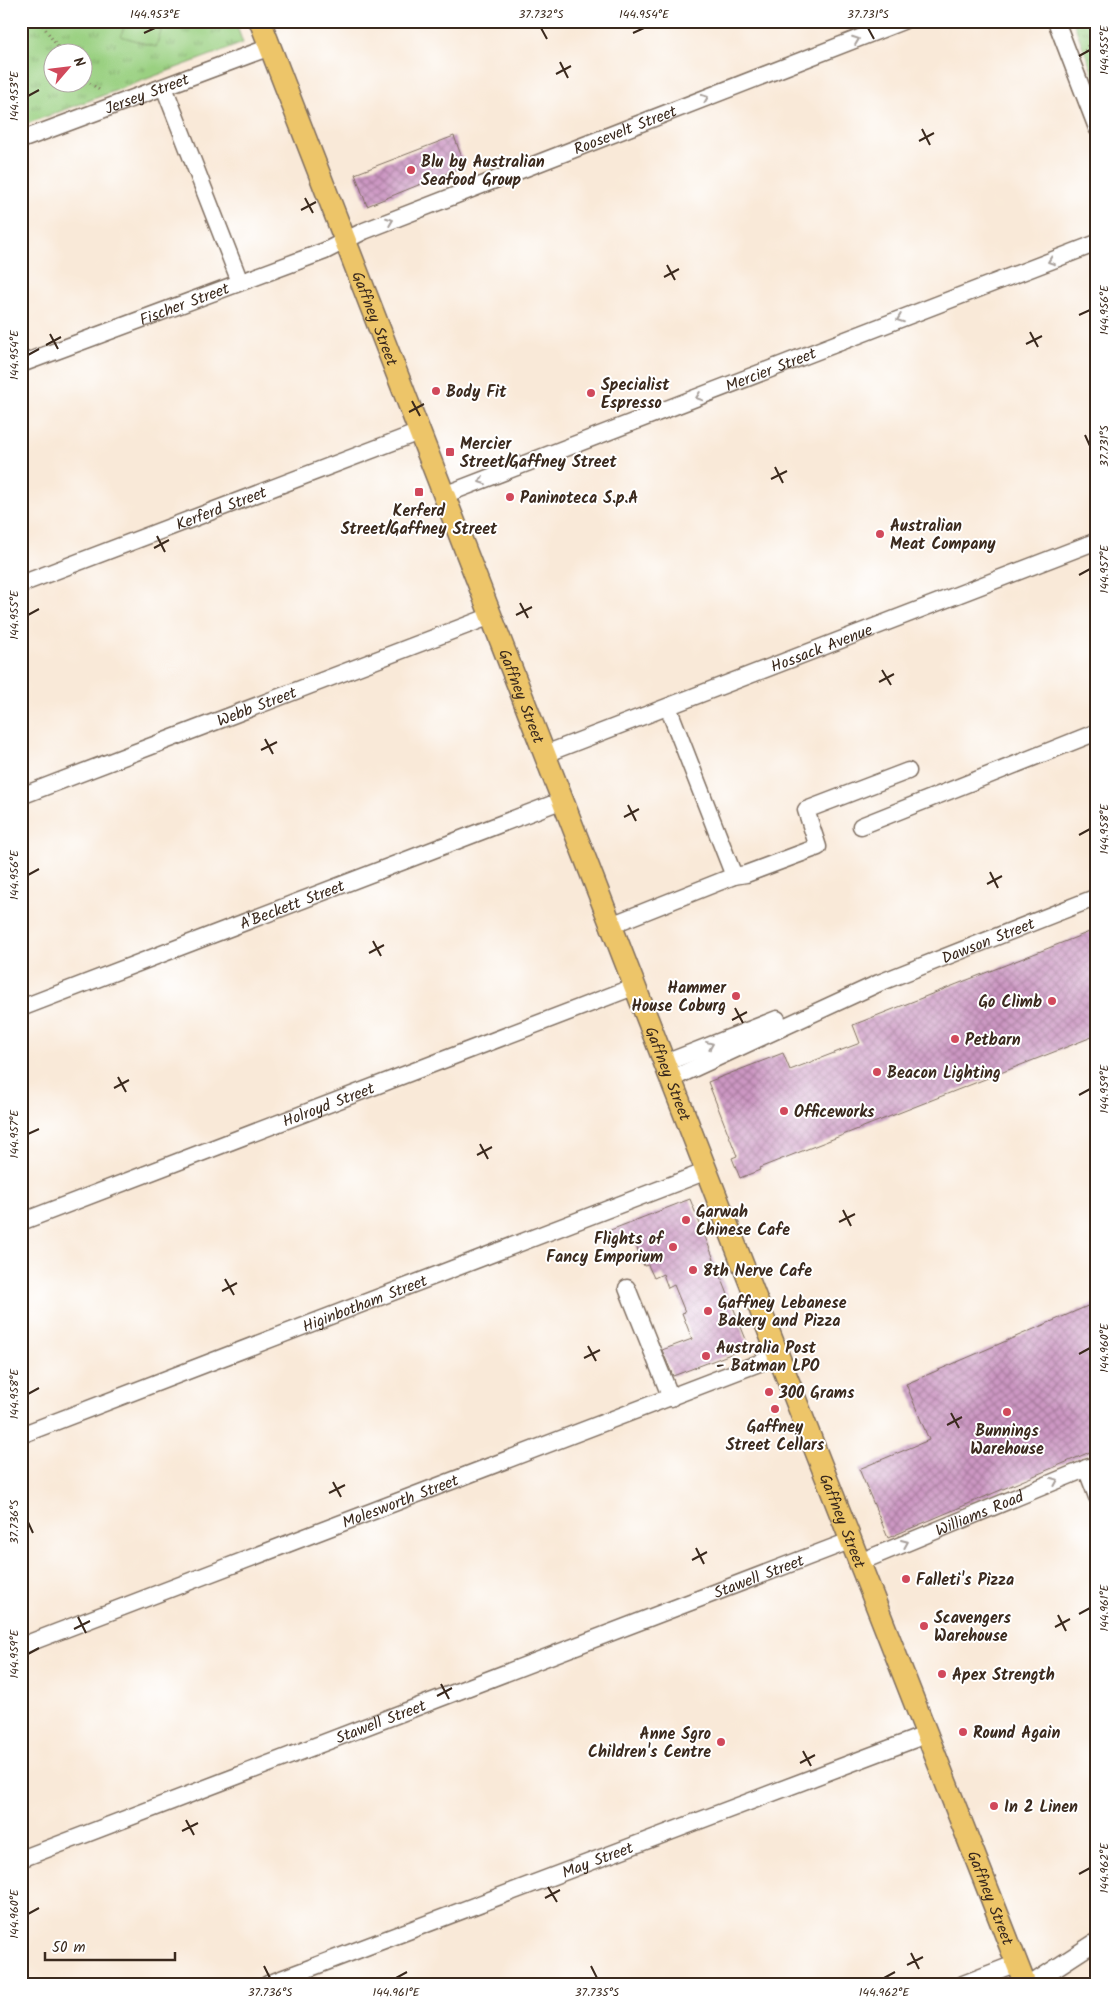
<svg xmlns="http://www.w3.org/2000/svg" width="1118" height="2005" font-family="Kalam,sans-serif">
<defs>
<pattern id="grass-tufts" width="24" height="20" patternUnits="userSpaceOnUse" patternTransform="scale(1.25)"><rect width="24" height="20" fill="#9ad081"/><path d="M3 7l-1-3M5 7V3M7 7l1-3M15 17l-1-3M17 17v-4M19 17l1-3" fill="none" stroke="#7fa969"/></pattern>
<pattern id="building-cross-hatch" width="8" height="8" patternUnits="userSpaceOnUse" patternTransform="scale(1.25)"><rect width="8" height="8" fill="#cc97c3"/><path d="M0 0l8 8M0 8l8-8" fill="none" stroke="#a77b9e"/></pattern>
</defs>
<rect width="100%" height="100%" fill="#fff"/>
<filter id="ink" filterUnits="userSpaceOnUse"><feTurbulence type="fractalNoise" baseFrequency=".02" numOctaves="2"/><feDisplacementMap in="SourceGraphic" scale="10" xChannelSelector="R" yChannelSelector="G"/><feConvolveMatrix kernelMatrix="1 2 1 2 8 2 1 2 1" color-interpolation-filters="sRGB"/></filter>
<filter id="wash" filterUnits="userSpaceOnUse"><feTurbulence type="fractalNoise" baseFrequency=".0096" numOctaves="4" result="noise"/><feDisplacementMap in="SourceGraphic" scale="20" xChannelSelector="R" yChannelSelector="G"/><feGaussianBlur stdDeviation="1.12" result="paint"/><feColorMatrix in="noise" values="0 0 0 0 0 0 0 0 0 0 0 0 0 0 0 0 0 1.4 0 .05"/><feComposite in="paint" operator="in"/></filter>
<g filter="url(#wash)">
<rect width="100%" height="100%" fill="#f9e9d8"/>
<!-- grass -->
<path fill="url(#grass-tufts)" stroke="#6a7d50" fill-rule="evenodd" d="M 21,21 L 235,21 L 243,43 L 21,126 ZM 52,52 L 82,52 L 82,82 L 52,82 Z
M 1073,21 L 1097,21 L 1097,84 Z"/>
<!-- pitch -->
<path fill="#9ad081" stroke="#6a7d50" d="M 126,21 L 164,21 L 156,47 L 121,36 Z"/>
<g id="blocks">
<!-- building -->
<path fill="url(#building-cross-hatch)" d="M 454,136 L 465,166 L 367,206 L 355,174 Z
M 1097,929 L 1097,1035 L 759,1168 L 760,1170 L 740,1178 L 732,1158 L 737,1156 L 708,1082 L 783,1053 L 790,1070 L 860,1043 L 853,1025 Z
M 690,1199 L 749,1347 L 673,1376 L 662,1350 L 692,1339 L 682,1313 L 685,1312 L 674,1285 L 668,1288 L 663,1274 L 654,1278 L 648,1265 L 644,1266 L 633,1237 L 614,1245 L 608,1231 Z
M 1097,1302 L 1097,1449 L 888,1538 L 859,1469 L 929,1440 L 906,1384 Z"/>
</g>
</g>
<g filter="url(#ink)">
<use href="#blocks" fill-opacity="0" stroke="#7e6d5f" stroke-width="1"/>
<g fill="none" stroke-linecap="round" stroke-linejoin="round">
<!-- minor casing -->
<g stroke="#7e6d5f" stroke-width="19">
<g id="minor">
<path d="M 1056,21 L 1097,128"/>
<path d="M 164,87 L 240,282"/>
<path id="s1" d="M 21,140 L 270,47"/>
<path id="s2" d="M 21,364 L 325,251 L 364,231 L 903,21"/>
<path id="s3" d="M 444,495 L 1097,243"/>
<path id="s4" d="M 21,584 L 419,432"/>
<path id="s5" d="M 545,754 L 1097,541"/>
<path id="s6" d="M 21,796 L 491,616"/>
<path d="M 861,826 L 1097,732"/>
<path d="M 734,876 L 746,874 L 818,847 L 806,810 L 908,771"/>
<path d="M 611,925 L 734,876 L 668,707"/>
<path id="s7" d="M 21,1008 L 563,800"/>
<path d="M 665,1063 L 777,1019"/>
<path id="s8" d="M 671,1079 L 879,983 L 1097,897"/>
<path id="s9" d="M 21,1222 L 636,986"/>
<path d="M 627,1288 L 671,1398"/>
<path id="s10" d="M 21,1435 L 707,1171"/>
<path d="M 1086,1468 L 1097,1497"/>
<path id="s11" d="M 860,1562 L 1097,1464"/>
<path id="s12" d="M 21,1646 L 780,1355"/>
<path id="s13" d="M 21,1859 L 852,1540"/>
<path id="s14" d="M 268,1984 L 928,1734"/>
<path d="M 963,1984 L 1017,1963"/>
<path d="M 1031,1984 L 1097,1941"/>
</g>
</g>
<!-- major casing -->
<g stroke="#7e6d5f" stroke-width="24">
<g id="major">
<path id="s15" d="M 260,21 L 769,1332 L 1025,1984"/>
</g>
</g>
<!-- path -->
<path stroke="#7e6d5f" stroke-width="3" stroke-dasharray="1 4" stroke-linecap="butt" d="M 40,21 L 61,52
M 1085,51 L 1097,31
M 82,77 L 102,92"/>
<!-- minor -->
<use href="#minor" stroke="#fff" stroke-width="16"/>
<!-- major -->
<use href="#major" stroke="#edc569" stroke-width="21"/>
</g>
<!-- one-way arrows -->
<defs><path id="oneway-chevron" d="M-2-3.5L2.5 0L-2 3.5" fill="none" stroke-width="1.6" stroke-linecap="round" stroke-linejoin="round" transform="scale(1.25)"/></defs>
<g stroke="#a79f9a">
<use href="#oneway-chevron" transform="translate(856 40) rotate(-21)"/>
<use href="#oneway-chevron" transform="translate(705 98) rotate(-21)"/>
<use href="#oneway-chevron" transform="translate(390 221) rotate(-21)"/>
<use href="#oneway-chevron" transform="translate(1051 261) rotate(159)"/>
<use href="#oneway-chevron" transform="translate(900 319) rotate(159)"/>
<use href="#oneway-chevron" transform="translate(699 397) rotate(159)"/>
<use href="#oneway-chevron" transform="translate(482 481) rotate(159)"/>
<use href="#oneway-chevron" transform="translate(710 1045) rotate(-22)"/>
<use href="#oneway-chevron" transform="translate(1055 1481) rotate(-23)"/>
<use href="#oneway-chevron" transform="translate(905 1543) rotate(-23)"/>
</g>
</g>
<!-- ticks -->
<path fill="none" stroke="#3b2a1e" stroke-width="2" d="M 541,28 L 547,39M 868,28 L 874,39M 144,33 L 155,28M 633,33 L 644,28M 1079,56 L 1090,50M 560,62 L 568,78M 556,74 L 571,66M 28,96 L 39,90M 922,129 L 930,145M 919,141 L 934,133M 305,198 L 313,213M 301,210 L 316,202M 667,265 L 675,280M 664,277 L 679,269M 1079,315 L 1090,310M 1030,332 L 1038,347M 50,334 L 58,349M 1026,344 L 1042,336M 46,345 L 61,337M 28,355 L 39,349M 412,401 L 420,416M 409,412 L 424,404M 1085,435 L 1090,446M 775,467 L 783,483M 771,479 L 787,471M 157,536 L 165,552M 154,548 L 169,540M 1079,575 L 1090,569M 520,603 L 528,618M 28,615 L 39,609M 516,615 L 532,607M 882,670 L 891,685M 879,682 L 894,674M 265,739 L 273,754M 261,750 L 277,742M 628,805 L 636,821M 624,817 L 639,809M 1079,835 L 1090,829M 990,872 L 998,888M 28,875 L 39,869M 987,884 L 1002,876M 373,941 L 381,956M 369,953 L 384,945M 735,1008 L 743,1023M 732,1020 L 747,1012M 118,1077 L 126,1092M 114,1088 L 129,1080M 1079,1095 L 1090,1089M 28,1134 L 39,1129M 480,1144 L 488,1159M 477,1155 L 492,1147M 843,1210 L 851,1226M 839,1222 L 855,1214M 225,1279 L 234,1295M 222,1291 L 237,1283M 588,1346 L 596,1361M 1079,1354 L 1090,1348M 584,1358 L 600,1350M 28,1394 L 39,1388M 951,1413 L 959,1428M 947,1425 L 962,1417M 333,1482 L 341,1497M 329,1493 L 345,1485M 28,1522 L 33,1533M 696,1548 L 704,1564M 692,1560 L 707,1552M 1079,1614 L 1090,1608M 1058,1615 L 1066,1631M 78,1617 L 86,1633M 1055,1627 L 1070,1619M 74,1629 L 90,1621M 28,1654 L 39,1648M 441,1684 L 449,1699M 437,1696 L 452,1688M 803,1751 L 811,1766M 800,1763 L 815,1755M 186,1820 L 194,1835M 182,1831 L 198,1823M 1079,1874 L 1090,1868M 548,1887 L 557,1902M 545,1898 L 560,1890M 28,1914 L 39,1908M 911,1953 L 919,1969M 907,1965 L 923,1957M 264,1966 L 270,1978M 591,1966 L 597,1978M 396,1978 L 407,1972M 884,1978 L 895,1972"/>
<!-- markers -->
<g fill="#d1495b" stroke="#fff" stroke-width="2">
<circle cx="411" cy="170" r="5"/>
<circle cx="436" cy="391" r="5"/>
<circle cx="591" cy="393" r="5"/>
<rect x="445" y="447" width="10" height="10" rx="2.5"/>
<rect x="414" y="487" width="10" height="10" rx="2.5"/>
<circle cx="510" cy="497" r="5"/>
<circle cx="880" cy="534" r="5"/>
<circle cx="736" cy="996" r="5"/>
<circle cx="1052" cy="1001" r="5"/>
<circle cx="955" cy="1039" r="5"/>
<circle cx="877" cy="1072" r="5"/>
<circle cx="784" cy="1111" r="5"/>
<circle cx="686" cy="1220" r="5"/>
<circle cx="673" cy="1247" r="5"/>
<circle cx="693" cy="1270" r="5"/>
<circle cx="708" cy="1311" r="5"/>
<circle cx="706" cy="1356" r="5"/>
<circle cx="769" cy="1392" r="5"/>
<circle cx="775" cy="1409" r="5"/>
<circle cx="1007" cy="1412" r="5"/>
<circle cx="906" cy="1579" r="5"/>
<circle cx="924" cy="1626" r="5"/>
<circle cx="942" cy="1674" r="5"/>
<circle cx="963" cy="1732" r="5"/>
<circle cx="721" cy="1742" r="5"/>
<circle cx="994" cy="1806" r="5"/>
</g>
<g text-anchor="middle" stroke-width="4" stroke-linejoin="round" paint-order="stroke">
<!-- street labels -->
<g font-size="16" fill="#3b2a1e" stroke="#fff">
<text dy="6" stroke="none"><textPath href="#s1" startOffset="134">Jersey Street</textPath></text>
<text dy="6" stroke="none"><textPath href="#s2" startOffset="648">Roosevelt Street</textPath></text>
<text dy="6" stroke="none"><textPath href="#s2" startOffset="174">Fischer Street</textPath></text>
<text dy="6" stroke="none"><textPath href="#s15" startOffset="319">Gaffney Street</textPath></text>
<text dy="6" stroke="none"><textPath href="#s3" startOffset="350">Mercier Street</textPath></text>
<text dy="6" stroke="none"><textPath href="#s4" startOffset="214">Kerferd Street</textPath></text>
<text dy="6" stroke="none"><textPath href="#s5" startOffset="296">Hossack Avenue</textPath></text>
<text dy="6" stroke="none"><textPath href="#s15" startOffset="724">Gaffney Street</textPath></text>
<text dy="6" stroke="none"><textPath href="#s6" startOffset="252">Webb Street</textPath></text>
<text dy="6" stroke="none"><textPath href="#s7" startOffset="290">A'Beckett Street</textPath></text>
<text dy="6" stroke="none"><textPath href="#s8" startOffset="346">Dawson Street</textPath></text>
<text dy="6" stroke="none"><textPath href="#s15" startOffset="1129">Gaffney Street</textPath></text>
<text dy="6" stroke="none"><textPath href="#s9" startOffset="329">Holroyd Street</textPath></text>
<text dy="6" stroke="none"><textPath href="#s10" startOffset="368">Higinbotham Street</textPath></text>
<text dy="6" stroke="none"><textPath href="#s12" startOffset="406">Molesworth Street</textPath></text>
<text dy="6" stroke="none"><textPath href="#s11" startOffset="129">Williams Road</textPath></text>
<text dy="6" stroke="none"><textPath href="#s15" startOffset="1609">Gaffney Street</textPath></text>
<text dy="6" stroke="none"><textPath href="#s13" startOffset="790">Stawell Street</textPath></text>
<text dy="6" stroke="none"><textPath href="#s13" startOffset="385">Stawell Street</textPath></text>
<text dy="6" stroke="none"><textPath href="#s14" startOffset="352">May Street</textPath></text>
<text dy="6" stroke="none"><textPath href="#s15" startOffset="2014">Gaffney Street</textPath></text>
</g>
<!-- poi labels -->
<g font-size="16" font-weight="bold" fill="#3b2a1e" stroke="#fff" text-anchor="start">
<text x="421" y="167">Blu by Australian<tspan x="421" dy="18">Seafood Group</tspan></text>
<text x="601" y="390">Specialist<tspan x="601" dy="18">Espresso</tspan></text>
<text x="446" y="397">Body Fit</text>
<text x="460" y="449">Mercier<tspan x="460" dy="18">Street/Gaffney Street</tspan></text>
<text x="520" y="503">Paninoteca S.p.A</text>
<text x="419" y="516" text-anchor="middle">Kerferd<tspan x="419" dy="18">Street/Gaffney Street</tspan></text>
<text x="890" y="531">Australian<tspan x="890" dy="18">Meat Company</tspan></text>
<text x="726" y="993" text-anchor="end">Hammer<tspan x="726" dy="18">House Coburg</tspan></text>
<text x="1042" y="1007" text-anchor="end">Go Climb</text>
<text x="965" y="1045">Petbarn</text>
<text x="887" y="1078">Beacon Lighting</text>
<text x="794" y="1117">Officeworks</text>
<text x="696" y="1217">Garwah<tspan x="696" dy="18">Chinese Cafe</tspan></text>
<text x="663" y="1244" text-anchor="end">Flights of<tspan x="663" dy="18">Fancy Emporium</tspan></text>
<text x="703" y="1276">8th Nerve Cafe</text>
<text x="718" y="1308">Gaffney Lebanese<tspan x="718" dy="18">Bakery and Pizza</tspan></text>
<text x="716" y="1353">Australia Post<tspan x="716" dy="18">- Batman LPO</tspan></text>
<text x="779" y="1398">300 Grams</text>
<text x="775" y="1432" text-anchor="middle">Gaffney<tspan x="775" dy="18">Street Cellars</tspan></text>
<text x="1007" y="1436" text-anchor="middle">Bunnings<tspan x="1007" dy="18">Warehouse</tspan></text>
<text x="916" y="1585">Falleti's Pizza</text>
<text x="934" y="1623">Scavengers<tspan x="934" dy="18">Warehouse</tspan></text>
<text x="952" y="1680">Apex Strength</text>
<text x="973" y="1738">Round Again</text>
<text x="711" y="1739" text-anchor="end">Anne Sgro<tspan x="711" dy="18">Children's Centre</tspan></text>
<text x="1004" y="1812">In 2 Linen</text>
</g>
</g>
<!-- margin -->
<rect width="1118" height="2005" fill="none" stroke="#fff" stroke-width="55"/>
<!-- north arrow -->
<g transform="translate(68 68) rotate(62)"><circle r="24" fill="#ffffff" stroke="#b1aaa5"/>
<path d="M0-4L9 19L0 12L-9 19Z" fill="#d1495b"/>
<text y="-8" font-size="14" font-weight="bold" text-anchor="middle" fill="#3b2a1e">N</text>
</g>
<!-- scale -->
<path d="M45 1952v8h130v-8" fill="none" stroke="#3b2a1e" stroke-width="2.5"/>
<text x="52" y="1952" font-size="15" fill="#3b2a1e" stroke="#ffffff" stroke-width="4" paint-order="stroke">50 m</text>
<rect x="28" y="28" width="1062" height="1950" fill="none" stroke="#3b2a1e" stroke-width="2"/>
<g font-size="12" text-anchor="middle" fill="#3b2a1e">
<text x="155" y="18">144.953°E</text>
<text x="541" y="18">37.732°S</text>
<text x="644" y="18">144.954°E</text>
<text x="868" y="18">37.731°S</text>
<text transform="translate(1104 50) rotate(-90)" y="4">144.955°E</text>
<text transform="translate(14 96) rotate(-90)" y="4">144.953°E</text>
<text transform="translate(1104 310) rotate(-90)" y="4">144.956°E</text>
<text transform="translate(14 355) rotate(-90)" y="4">144.954°E</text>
<text transform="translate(1104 446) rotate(-90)" y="4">37.731°S</text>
<text transform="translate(1104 569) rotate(-90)" y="4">144.957°E</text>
<text transform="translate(14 615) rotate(-90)" y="4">144.955°E</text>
<text transform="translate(1104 829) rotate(-90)" y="4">144.958°E</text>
<text transform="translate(14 875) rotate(-90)" y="4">144.956°E</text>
<text transform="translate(1104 1089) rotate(-90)" y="4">144.959°E</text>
<text transform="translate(14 1134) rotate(-90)" y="4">144.957°E</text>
<text transform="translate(1104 1348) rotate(-90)" y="4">144.960°E</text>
<text transform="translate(14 1394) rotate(-90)" y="4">144.958°E</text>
<text transform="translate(14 1522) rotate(-90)" y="4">37.736°S</text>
<text transform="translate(1104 1608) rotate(-90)" y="4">144.961°E</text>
<text transform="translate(14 1654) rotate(-90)" y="4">144.959°E</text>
<text transform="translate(1104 1868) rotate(-90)" y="4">144.962°E</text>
<text transform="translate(14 1914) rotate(-90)" y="4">144.960°E</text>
<text x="270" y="1996">37.736°S</text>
<text x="396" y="1996">144.961°E</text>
<text x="597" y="1996">37.735°S</text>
<text x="884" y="1996">144.962°E</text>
</g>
</svg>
